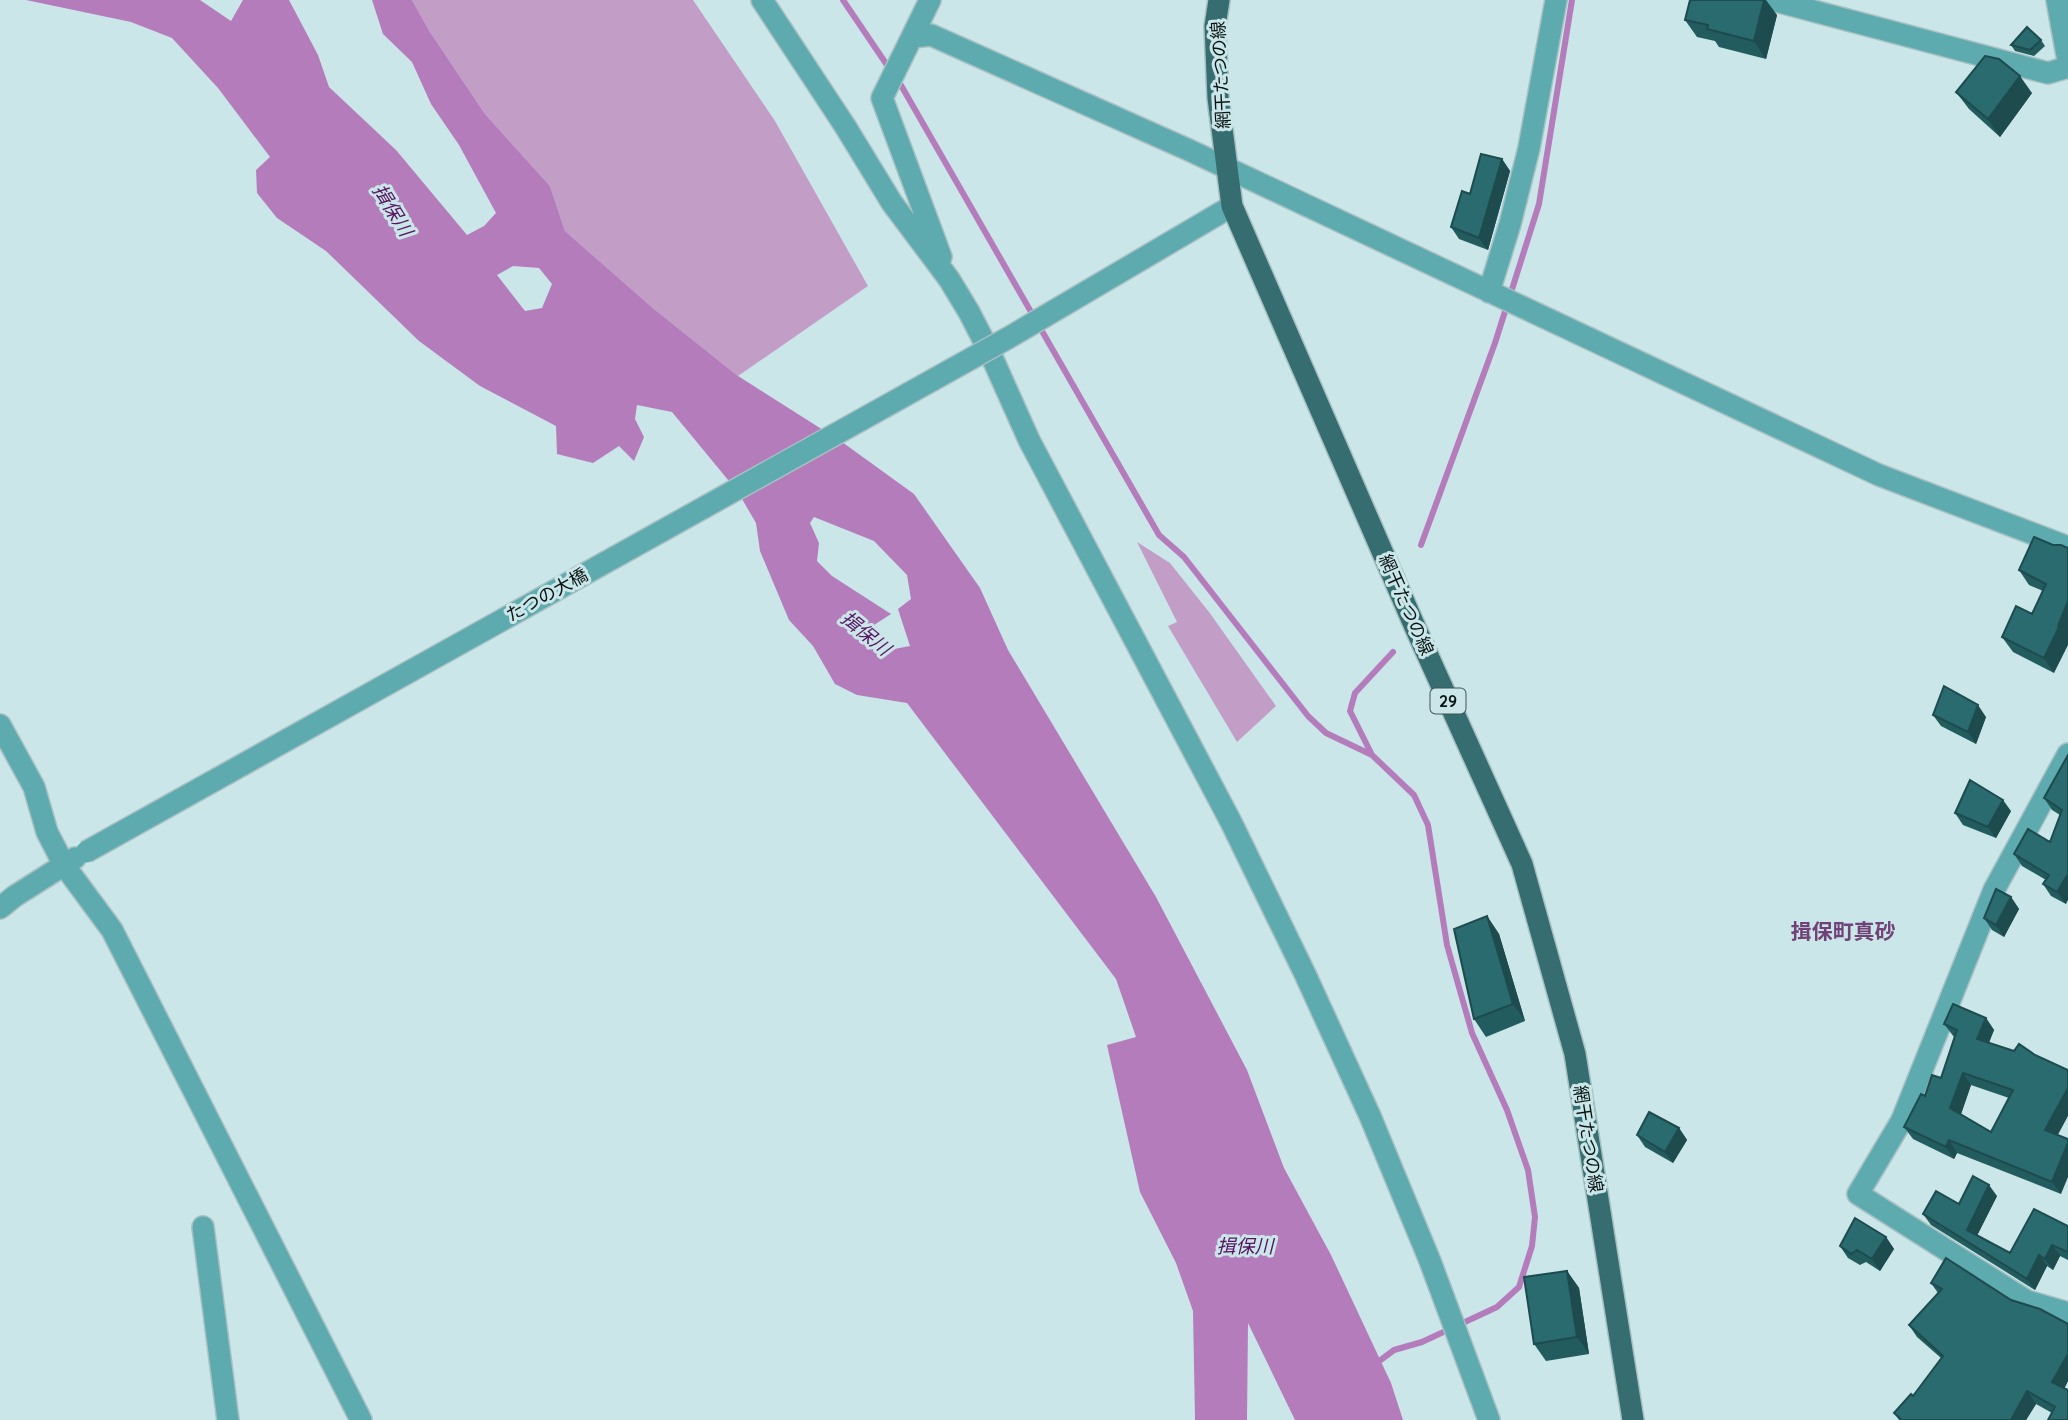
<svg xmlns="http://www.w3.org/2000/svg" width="2068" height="1420" font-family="Quicksand,'Noto Sans JP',sans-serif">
<rect width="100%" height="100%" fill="#cae6e8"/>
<!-- green -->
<path fill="#c29ec6" d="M 412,0 L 693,0 L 775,121 L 868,286 L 738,376 L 654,309 L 565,231 L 550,186 L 485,114 L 430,32 Z
M 1137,542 L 1170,563 L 1209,612 L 1276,706 L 1237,742 L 1168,626 L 1177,622 Z"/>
<!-- water -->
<path fill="#b47cbb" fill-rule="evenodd" d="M 26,0 L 200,0 L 231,21 L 243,0 L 289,0 L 318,55 L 329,87 L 396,150 L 467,235 L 484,226 L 496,213 L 459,145 L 431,104 L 412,62 L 383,34 L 372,0 L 412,0 L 430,32 L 485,114 L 550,186 L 565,231 L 654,309 L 738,376 L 842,442 L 914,494 L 980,588 L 1008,650 L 1156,897 L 1247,1070 L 1284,1168 L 1331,1255 L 1391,1383 L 1403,1420 L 1295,1420 L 1248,1323 L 1247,1420 L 1195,1420 L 1193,1311 L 1176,1263 L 1140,1192 L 1107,1045 L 1136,1037 L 1116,979 L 907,703 L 857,695 L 835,684 L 813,646 L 789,620 L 760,551 L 756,523 L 738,492 L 672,412 L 637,405 L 635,419 L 644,437 L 634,461 L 619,446 L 593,463 L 557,454 L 556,426 L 480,386 L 419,341 L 326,251 L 277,218 L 257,193 L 256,170 L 270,157 L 218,88 L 172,38 L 131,22 ZM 513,266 L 539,268 L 552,284 L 542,308 L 525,311 L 497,275 ZM 814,517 L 874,541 L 907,575 L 911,599 L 898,609 L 910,646 L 894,649 L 874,625 L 891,614 L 832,576 L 817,561 L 819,543 L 810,523 Z"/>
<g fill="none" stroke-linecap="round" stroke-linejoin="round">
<!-- stream -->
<path stroke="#b47cbb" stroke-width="6" d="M 843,0 L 891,71
M 898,80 L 1159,535 L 1184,557 L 1308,716 L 1326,733 L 1372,755
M 1421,545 L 1495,343 L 1539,204 L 1572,0
M 1374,1365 L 1394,1350 L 1422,1342 L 1497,1307 L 1519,1287 L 1532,1246 L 1535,1217 L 1528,1170 L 1507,1110 L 1472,1033 L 1447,945 L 1428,825 L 1414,795 L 1372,755 L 1350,711 L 1355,693 L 1393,652"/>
<!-- minor casing -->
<g stroke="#a7c0c2" stroke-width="24">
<path id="minor" d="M 762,0 L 845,126 L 892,203 L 949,279 L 969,312 L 991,355 L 1029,440 L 1231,822 L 1305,974 L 1370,1116 L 1430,1261 L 1489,1420
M 930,0 L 882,98 L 941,257
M 1772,0 L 2048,73 L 2068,67
M 2057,0 L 2068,61
M 913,37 L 931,35 L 1191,151 L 1879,475 L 2068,547
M 1489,292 L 1510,224 L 1529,148 L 1556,0
M 1008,338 L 1232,206
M 0,725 L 34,787 L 47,832 L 64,865 L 112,930 L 361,1420
M 2068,754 L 1994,890 L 1902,1120 L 1858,1194 L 2027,1301 L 2068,1313
M 0,908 L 15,896 L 75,858
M 203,1227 L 228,1420"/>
</g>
<!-- major casing -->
<g stroke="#a7c0c2" stroke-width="24">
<path id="major" d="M 1219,0 L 1215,26 L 1218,98 L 1232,206 L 1415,627 L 1522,864 L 1575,1054 L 1633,1420"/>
</g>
<!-- minor -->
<use href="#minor" stroke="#5daaaf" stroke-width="21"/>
<!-- major -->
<use href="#major" stroke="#366d70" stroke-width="21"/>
<!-- minor-bridge casing -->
<g stroke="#a7c0c2" stroke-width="24" stroke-linecap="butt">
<path id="minor-bridge" d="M 86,852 L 1008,338"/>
</g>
<!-- minor-bridge -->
<use href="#minor-bridge" stroke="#5daaaf" stroke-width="21"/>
</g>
<!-- wall -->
<path fill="#235c5f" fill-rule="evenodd" d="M 1777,15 L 1766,59 L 1719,47 L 1715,41 L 1697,37 L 1685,20 Z
M 2041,40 L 2045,46 L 2034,56 L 2015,51 L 2011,45 Z
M 1956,92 L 2032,93 L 2000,137 L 1969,109 Z
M 1502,159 L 1510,171 L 1488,250 L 1459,239 L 1451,227 L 1470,194 Z
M 2053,545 L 2054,673 L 2013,652 L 2002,637 L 2032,614 L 2043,591 L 2029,585 L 2019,570 Z
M 1933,715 L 1986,717 L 1976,744 L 1941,726 Z
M 2068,755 L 2066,904 L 2051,896 L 2043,884 L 2046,880 L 2022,866 L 2014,854 L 2050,842 L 2060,815 L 2052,810 L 2044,798 Z
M 2011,811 L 1996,838 L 1963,825 L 1955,813 Z
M 2011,897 L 2019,909 L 2004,937 L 1992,930 L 1984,918 Z
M 1487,916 L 1499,934 L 1525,1021 L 1486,1037 L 1474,1019 Z
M 1986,1018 L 1994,1030 L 1989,1043 L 2058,1135 L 2061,1194 L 1957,1153 L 1954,1159 L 1913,1139 L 1904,1127 L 1925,1096 L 1941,1078 L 1954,1037 L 1944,1024 ZM 1971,1085 L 2009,1098 L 1991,1132 L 1961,1114 Z
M 1679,1128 L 1687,1140 L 1673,1163 L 1645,1147 L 1637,1135 Z
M 1997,1196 L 1977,1236 L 2010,1253 L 2068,1226 L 2068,1260 L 2060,1256 L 2053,1270 L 2047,1266 L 2035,1290 L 1931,1225 L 1923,1214 Z
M 1886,1237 L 1894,1249 L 1880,1271 L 1866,1262 L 1860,1265 L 1848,1258 L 1840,1246 Z
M 1567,1271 L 1579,1288 L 1589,1354 L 1546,1361 L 1534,1344 Z
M 1931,1283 L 2011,1300 L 2068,1324 L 2068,1381 L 2052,1413 L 2036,1404 L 2026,1420 L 1899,1420 L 1894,1413 L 1913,1396 L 1941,1358 L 1917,1337 L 1909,1325 L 1938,1293 Z"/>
<!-- shaded-wall -->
<path fill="#1d4b4e" d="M 1764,0 L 1766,0 L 1777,15 L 1766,59 L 1754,41 Z
M 2020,76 L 2032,93 L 2000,137 L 1988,119 Z
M 1502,159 L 1510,171 L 1488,250 L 1479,238 Z
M 2068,601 L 2068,645 L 2054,673 L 2044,658 Z
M 1978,705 L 1986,717 L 1976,744 L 1968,732 Z
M 2003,800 L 2011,811 L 1996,838 L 1988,827 Z
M 2068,874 L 2068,900 L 2066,904 L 2057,892 Z
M 2011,897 L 2019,909 L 2004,937 L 1996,925 Z
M 1487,916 L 1499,934 L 1525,1021 L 1513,1004 Z
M 1986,1018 L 1994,1030 L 1985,1051 L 1977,1039 Z
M 1963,1073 L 1971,1085 L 1959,1120 L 1950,1108 Z
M 2068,1088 L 2068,1116 L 2054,1142 L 2045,1130 Z
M 1679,1128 L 1687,1140 L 1673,1163 L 1665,1152 Z
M 1949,1140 L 1957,1153 L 1954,1159 L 1946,1147 Z
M 2068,1143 L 2068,1177 L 2061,1194 L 2052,1182 Z
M 1989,1185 L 1997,1196 L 1974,1241 L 1967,1230 Z
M 1886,1237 L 1894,1249 L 1880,1271 L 1872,1259 Z
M 2052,1245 L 2060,1256 L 2053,1270 L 2045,1259 Z
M 2039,1255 L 2047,1266 L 2035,1290 L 2027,1279 Z
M 1567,1271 L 1579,1288 L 1589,1354 L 1577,1337 Z
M 2068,1354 L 2068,1381 L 2061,1394 L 2052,1382 Z
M 2027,1391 L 2036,1404 L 2026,1420 L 2011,1420 Z"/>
<!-- building -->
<path fill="#296b6f" stroke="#1d4b4e" stroke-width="2" fill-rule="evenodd" d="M 1690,0 L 1764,0 L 1754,41 L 1707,29 L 1708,25 L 1685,20 Z
M 2027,27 L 2041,40 L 2030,50 L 2011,45 Z
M 1985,56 L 1999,59 L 2020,76 L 1988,119 L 1956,92 Z
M 1481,154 L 1502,159 L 1479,238 L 1451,227 L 1462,191 L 1470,194 Z
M 2034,537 L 2053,545 L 2061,545 L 2068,548 L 2068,601 L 2058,626 L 2059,627 L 2044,658 L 2002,637 L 2016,606 L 2032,614 L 2046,584 L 2019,570 Z
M 1944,686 L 1978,705 L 1968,732 L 1933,715 Z
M 2068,755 L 2068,874 L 2057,892 L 2043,884 L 2049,875 L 2014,854 L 2028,829 L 2050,842 L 2062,810 L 2044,798 Z
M 1970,780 L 2003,800 L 1988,827 L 1955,813 Z
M 1996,889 L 2011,897 L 1996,925 L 1984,918 Z
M 1487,916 L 1513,1004 L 1474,1019 L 1454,929 Z
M 1953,1004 L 1986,1018 L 1977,1039 L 2014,1051 L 2019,1044 L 2035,1055 L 2068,1070 L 2068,1088 L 2045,1130 L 2068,1139 L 2068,1143 L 2052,1182 L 1949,1140 L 1946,1147 L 1904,1127 L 1921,1094 L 1925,1096 L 1932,1075 L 1941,1078 L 1957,1030 L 1944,1024 ZM 1963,1073 L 2013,1090 L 1991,1132 L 1950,1108 Z
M 1649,1112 L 1679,1128 L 1665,1152 L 1637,1135 Z
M 1973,1176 L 1989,1185 L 1967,1230 L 2010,1253 L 2034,1209 L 2068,1226 L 2068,1252 L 2052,1245 L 2045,1259 L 2039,1255 L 2027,1279 L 1923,1214 L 1936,1191 L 1959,1204 Z
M 1855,1218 L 1886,1237 L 1872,1259 L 1857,1250 L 1851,1254 L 1840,1246 Z
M 1946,1258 L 2011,1300 L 2040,1309 L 2068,1324 L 2068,1354 L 2052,1382 L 2068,1390 L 2068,1420 L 2048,1420 L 2055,1407 L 2027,1391 L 2011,1420 L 1902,1420 L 1894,1413 L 1911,1394 L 1913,1396 L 1943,1356 L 1909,1325 L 1942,1289 L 1931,1283 Z
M 1567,1271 L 1577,1337 L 1534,1344 L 1524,1277 Z"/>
<g text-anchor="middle" stroke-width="6" stroke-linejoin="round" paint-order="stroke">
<!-- shield labels -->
<rect fill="#cae6e8" stroke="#435354" stroke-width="2" x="1430.5" y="688.5" width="35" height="25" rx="5"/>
<g font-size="16" font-weight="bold" fill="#091414">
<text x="1448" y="707">29</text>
</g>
<!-- street labels -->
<g font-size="18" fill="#091414" stroke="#cae6e8">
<text transform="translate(1221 75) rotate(-93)" y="6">網干たつの線</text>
<text transform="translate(547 595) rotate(-29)" y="6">たつの大橋</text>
<text transform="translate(1406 605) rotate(66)" y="6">網干たつの線</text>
<text transform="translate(1588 1139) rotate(81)" y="6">網干たつの線</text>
</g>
<!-- water labels -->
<g font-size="19" font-style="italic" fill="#591463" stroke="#cae6e8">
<text transform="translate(393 210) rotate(58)" y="7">揖保川</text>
<text transform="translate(866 633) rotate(39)" y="7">揖保川</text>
<text x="1245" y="1253">揖保川</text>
</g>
<!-- quarter labels -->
<g font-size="21" font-weight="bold" fill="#714277" stroke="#cae6e8">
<text x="1843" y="939">揖保町真砂</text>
</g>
</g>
</svg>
